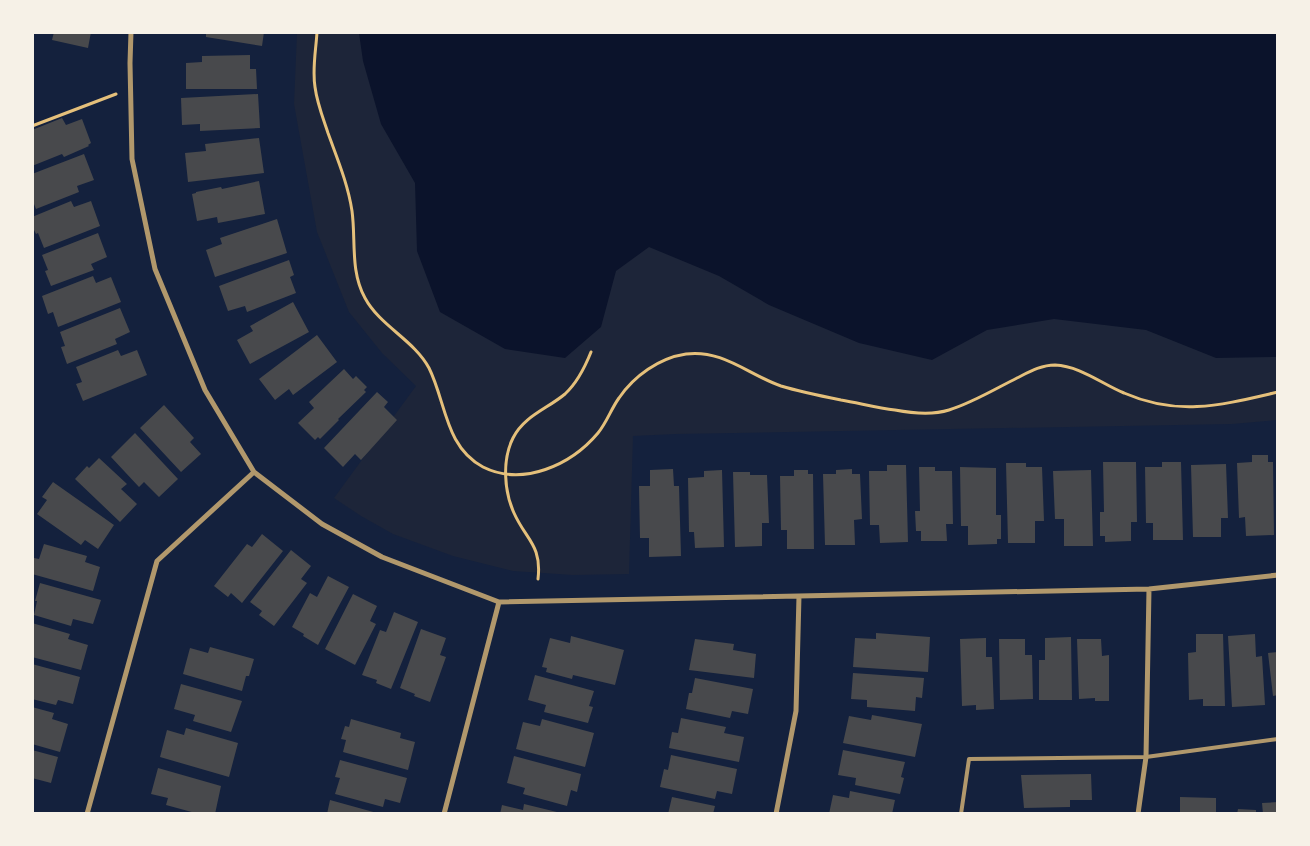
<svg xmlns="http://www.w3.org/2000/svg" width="1310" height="846" font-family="'PT Serif',serif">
<rect width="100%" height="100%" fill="#14213d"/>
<!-- green -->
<path fill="#1d2539" d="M 297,33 L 1277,33 L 1277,420 L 1232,424 L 676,434 L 633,436 L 629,574 L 573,575 L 513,571 L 453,556 L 393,534 L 361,516 L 334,498 L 416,386 L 382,353 L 349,312 L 317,232 L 294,104 Z"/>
<!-- water -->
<path fill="#0b132b" d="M 359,33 L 1277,33 L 1277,357 L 1216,358 L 1146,330 L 1054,319 L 987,330 L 932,360 L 859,343 L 769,305 L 719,276 L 649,247 L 616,271 L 601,327 L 565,358 L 505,349 L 440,312 L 417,251 L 415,183 L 381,124 L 363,61 Z"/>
<!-- building -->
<path fill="#48494c" d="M 54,32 L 91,32 L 88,48 L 52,40 Z
M 206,32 L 264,32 L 262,46 L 206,37 Z
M 250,55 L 250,69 L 256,69 L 257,89 L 186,89 L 186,63 L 202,62 L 202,56 Z
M 258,94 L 260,128 L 200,131 L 200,124 L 182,125 L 181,98 Z
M 62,118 L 66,125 L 82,119 L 91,143 L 88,145 L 89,146 L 64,157 L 62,154 L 32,166 L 32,130 Z
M 259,138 L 264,173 L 188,182 L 185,153 L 206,151 L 205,144 Z
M 84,154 L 94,180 L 77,186 L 79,192 L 36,209 L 32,199 L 32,174 Z
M 259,181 L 265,214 L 218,223 L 217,217 L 197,221 L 192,194 L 196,193 L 196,192 L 221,187 L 222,189 Z
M 71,201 L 74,207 L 91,201 L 100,226 L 44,248 L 38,233 L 36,234 L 32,226 L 32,217 Z
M 277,219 L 287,253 L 215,277 L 206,250 L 222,244 L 220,238 Z
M 98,233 L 107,257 L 91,264 L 94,270 L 51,286 L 45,271 L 48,270 L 42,255 Z
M 289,260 L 294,275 L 290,277 L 296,293 L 247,312 L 245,306 L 228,311 L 219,286 Z
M 93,276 L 96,283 L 111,277 L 121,302 L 58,327 L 53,312 L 48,314 L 42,296 Z
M 293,302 L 309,332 L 250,364 L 237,340 L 253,331 L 250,326 Z
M 120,308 L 130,332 L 115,339 L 117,344 L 67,364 L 61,347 L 65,346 L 60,332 Z
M 317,335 L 337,362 L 293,395 L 289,389 L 275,400 L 259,379 Z
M 118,350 L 121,356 L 137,350 L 147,375 L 83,401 L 76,384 L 82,382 L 76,367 Z
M 344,369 L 353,379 L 356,376 L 367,387 L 364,390 L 366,392 L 338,419 L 339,420 L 320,439 L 318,437 L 315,440 L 298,423 L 314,408 L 309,402 Z
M 377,392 L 388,402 L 384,407 L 397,420 L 361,460 L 355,454 L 343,467 L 324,448 Z
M 164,405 L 194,438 L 190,442 L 201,454 L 181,472 L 140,428 Z
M 135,433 L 178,479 L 159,497 L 144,482 L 139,487 L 111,457 Z
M 1252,455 L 1268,455 L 1268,462 L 1273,462 L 1274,535 L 1246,536 L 1245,517 L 1239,518 L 1237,463 L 1252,462 Z
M 99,458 L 127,484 L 121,489 L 137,504 L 120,522 L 75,479 L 87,466 L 89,468 Z
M 1103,462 L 1136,462 L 1137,522 L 1131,522 L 1131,541 L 1105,542 L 1105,536 L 1100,536 L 1100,512 L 1104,512 Z
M 1162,462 L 1181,462 L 1183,540 L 1153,540 L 1153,523 L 1146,523 L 1145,467 L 1162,467 Z
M 1006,463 L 1026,463 L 1026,467 L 1042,467 L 1044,521 L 1035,521 L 1035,543 L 1008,543 Z
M 1226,464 L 1228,518 L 1221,518 L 1221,537 L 1193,537 L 1191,465 Z
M 887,465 L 906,465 L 908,542 L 880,543 L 879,525 L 870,525 L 869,471 L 887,471 Z
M 919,467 L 935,467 L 935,471 L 952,471 L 953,524 L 946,524 L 947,541 L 921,541 L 921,531 L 916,531 L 915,511 L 920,511 Z
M 960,467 L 996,468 L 996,515 L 1001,515 L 1001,539 L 997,539 L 997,544 L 968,545 L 968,526 L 961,526 Z
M 673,469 L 674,486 L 679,486 L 681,556 L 649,557 L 649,538 L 640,538 L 639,486 L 650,486 L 650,470 Z
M 852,469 L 852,474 L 860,474 L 862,519 L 854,520 L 855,545 L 825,545 L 823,474 L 836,474 L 836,470 Z
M 722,470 L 724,547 L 695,548 L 694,532 L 689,532 L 688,478 L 704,477 L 704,471 Z
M 794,470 L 808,470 L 808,474 L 813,474 L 814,549 L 787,549 L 787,530 L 781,530 L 780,476 L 794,476 Z
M 1091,470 L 1093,546 L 1064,546 L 1064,519 L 1055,519 L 1053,471 Z
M 733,472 L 750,472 L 750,475 L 767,475 L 769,523 L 762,523 L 762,546 L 735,547 Z
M 53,482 L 114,525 L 98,549 L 85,540 L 81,545 L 37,514 L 47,500 L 42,497 Z
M 262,534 L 283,551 L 242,603 L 231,593 L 228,597 L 214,586 L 247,544 L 252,547 Z
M 44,544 L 87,556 L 85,562 L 100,567 L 93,591 L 32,574 L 34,558 L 39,559 Z
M 291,550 L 311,566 L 301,579 L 307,583 L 274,626 L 259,615 L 262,611 L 250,602 Z
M 328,576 L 349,587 L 318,645 L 303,636 L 304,634 L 292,627 L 310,593 L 317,597 Z
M 40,583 L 101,600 L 93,624 L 73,619 L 71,626 L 34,615 L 37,601 L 35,601 Z
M 353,594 L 377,606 L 370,621 L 376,624 L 355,665 L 325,649 Z
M 394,612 L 418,622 L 391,689 L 376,683 L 377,680 L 362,675 L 380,630 L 386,632 Z
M 32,623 L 70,634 L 68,639 L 88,645 L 81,670 L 32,657 Z
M 421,629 L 446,638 L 440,655 L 446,657 L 430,702 L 414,696 L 415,694 L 400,688 Z
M 876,633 L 930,637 L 928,672 L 853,667 L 855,638 L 876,639 Z
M 1196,634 L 1223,634 L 1225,706 L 1203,706 L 1203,699 L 1189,700 L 1188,653 L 1196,652 Z
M 1255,634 L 1256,657 L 1262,656 L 1265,705 L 1232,707 L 1228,636 Z
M 571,636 L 624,650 L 615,685 L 573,675 L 572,679 L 546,672 L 547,668 L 542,667 L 550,638 L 570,643 Z
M 1071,637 L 1072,700 L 1039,700 L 1039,660 L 1045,660 L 1045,638 Z
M 986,638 L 986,657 L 992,657 L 994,709 L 976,710 L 976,705 L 962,706 L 960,639 Z
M 695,639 L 734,644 L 733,650 L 756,654 L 754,678 L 689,670 Z
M 999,639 L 1025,639 L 1025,655 L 1032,655 L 1033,699 L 1000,700 Z
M 1077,639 L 1101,639 L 1102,656 L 1109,655 L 1109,701 L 1095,701 L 1095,698 L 1079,699 Z
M 210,647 L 254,659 L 249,676 L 246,676 L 242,691 L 183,674 L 190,648 L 208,653 Z
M 1278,652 L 1278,695 L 1273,696 L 1268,653 Z
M 32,664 L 80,677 L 73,704 L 58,700 L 56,705 L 32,699 Z
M 853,673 L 924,678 L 922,698 L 916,697 L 915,711 L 867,707 L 867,700 L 851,699 Z
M 535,675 L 594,691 L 589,706 L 593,707 L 588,723 L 544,712 L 546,705 L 528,700 Z
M 695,678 L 753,689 L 748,714 L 732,711 L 730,718 L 686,709 L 689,693 L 692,693 Z
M 181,684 L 242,701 L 231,732 L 193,721 L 195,715 L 174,709 Z
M 32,707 L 54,713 L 52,719 L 68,724 L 60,752 L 32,744 Z
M 872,715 L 922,724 L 915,757 L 843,743 L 849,716 L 871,720 Z
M 681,718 L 726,727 L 724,733 L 744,737 L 739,762 L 669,748 L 672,732 L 678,733 Z
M 351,719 L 401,733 L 400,738 L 415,742 L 408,770 L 343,752 L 346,740 L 341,739 L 345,726 L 349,727 Z
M 542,719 L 594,733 L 585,767 L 516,749 L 523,722 L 540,726 Z
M 186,728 L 238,743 L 229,777 L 160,757 L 167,730 L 184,735 Z
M 32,750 L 58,757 L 51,783 L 32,778 Z
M 843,750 L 905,762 L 901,777 L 904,778 L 900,794 L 855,785 L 856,778 L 838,775 Z
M 671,755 L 737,769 L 732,794 L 717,791 L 715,799 L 660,787 L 664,769 L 668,770 Z
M 514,756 L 581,774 L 577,792 L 571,790 L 567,806 L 523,794 L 525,788 L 507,783 Z
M 340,760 L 407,778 L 400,803 L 385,799 L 383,807 L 335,794 L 340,778 L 335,777 Z
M 158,768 L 221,786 L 215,814 L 199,814 L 166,805 L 168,798 L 151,794 Z
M 1091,774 L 1092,800 L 1070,800 L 1070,807 L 1024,808 L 1021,775 Z
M 850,791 L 895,800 L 892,814 L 829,814 L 833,795 L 849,798 Z
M 672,797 L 715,806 L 713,814 L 668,814 Z
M 1180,797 L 1216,798 L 1216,814 L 1180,814 Z
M 330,800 L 377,813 L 377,814 L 327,814 Z
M 1278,802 L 1278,814 L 1263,814 L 1262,803 Z
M 524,804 L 561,813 L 561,814 L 500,814 L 502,805 L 523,810 Z
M 1238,809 L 1256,810 L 1256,814 L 1237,814 Z"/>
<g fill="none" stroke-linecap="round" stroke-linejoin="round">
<!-- path -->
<path stroke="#e5c07b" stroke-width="3" d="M 317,32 C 316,50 312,69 315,87 C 317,103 323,118 328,133 C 337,158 348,184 352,211 C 356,240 350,271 365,298 C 380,326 414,340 429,368 C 446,402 445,447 483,467 C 523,487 571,465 598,433 C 607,422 611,409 619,398 C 634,376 659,358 686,354 C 722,349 749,375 781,386 C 801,392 821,396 841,400 C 859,403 877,408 895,410 C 911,413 933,415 949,410 C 972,403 995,389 1017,378 C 1029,372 1041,365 1055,365 C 1080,366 1102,384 1124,393 C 1179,417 1222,405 1278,392
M 32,126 L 116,94
M 538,579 C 542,545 526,540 514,513 C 504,491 502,460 513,438 C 524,416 547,409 565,394 C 578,382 585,367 591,352"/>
<!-- service -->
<path stroke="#b1986c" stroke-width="4" d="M 961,814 L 969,759 L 1146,757 L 1278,739"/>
<!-- minor -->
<path stroke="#b1986c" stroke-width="5" d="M 131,32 L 130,63 L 132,159 L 155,269 L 205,390 L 254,472 L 322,524 L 382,557 L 499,602 L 1149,589 L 1278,575
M 87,814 L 157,561 L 254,472
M 444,814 L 499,602
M 776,814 L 796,711 L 799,596
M 1138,814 L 1146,757 L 1149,589"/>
</g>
<!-- border -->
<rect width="1310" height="846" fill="none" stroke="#f6f1e7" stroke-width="68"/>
</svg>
